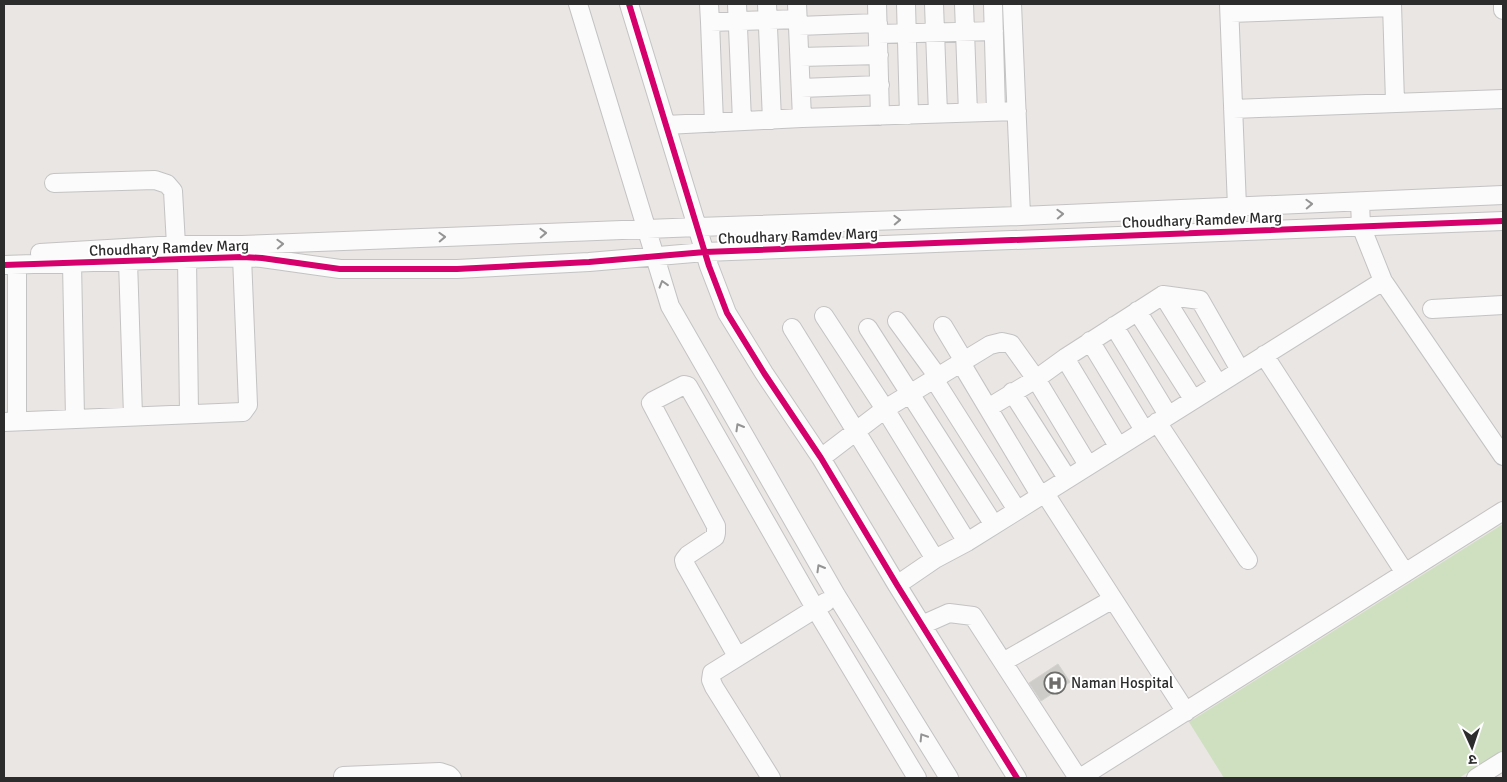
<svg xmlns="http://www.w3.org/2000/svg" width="1507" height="782" font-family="Signika,'Noto Sans Devanagari',sans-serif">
<rect width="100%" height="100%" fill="#e9e6e3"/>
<!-- green -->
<path fill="#cfe0c0" d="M 1503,524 L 1503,750 L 1459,778 L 1224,778 L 1189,722 Z"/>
<!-- building -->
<path fill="#ceccc9" stroke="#d4d2cf" d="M 1058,664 L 1070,682 L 1041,701 L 1029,683 Z"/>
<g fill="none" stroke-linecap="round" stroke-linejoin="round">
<!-- minor casing -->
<g stroke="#c4c3c3" stroke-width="20">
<path id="minor" d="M 578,4 L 670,306 L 836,595 L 949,778
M 629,4 L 709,266 L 727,313 L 764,373 L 821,458 L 897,585 L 1017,778
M 709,4 L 710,22
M 737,4 L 742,121
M 767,4 L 772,120
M 797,4 L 802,118
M 877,4 L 880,116
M 906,4 L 909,115
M 934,4 L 938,114
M 964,4 L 968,113
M 993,4 L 996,112
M 1012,4 L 1021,216
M 1229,4 L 1237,207
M 1392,4 L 1395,102
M 1503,4 L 1503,10
M 1230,13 L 1392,7
M 798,26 L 878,23
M 878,34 L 994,31
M 800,57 L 879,55
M 801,88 L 880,85
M 1233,109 L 1503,99
M 714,123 L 710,22 L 798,19
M 666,125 L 802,118 L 1017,111
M 54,183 L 155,180 L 167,184 L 173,191 L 176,245
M 1360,202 L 1361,226 L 1383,281 L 1503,456
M 40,253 L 176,245 L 242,245 L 698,227 L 1021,216 L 1503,195
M 187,258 L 189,414
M 128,261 L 133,416
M 72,263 L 75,418
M 4,265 L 242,257 L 262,258 L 340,269 L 457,269 L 589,262 L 705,252 L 1503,221
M 1163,295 L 1218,384
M 1432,309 L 1503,305
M 1137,311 L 1193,399
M 824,316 L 885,409 L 967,542
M 897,321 L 938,377
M 943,326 L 964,361
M 1114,326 L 1168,415
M 792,328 L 935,559
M 868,328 L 994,525
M 1090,341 L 1144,430
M 1264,355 L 1405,573
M 1065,358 L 1118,446
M 961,363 L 1040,495
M 934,379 L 1017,510
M 1012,392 L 1067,478
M 988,408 L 1036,379 L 1065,358 L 1163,295 L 1200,300 L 1240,370
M 17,421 L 17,265
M 4,422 L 243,412 L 248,405 L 242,257
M 1157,422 L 1248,560
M 821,458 L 885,409 L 990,345 L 1002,342 L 1011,344 L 1036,379 L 1088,465
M 1044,492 L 1186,712
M 897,585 L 935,559 L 967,542 L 1383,281
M 922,625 L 949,613 L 973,616 L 1078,778
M 737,656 L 685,564 L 684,560 L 688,555 L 715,537 L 716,533 L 716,526 L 651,403 L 653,401 L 684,385 L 688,386 L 815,608 L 917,778
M 1003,662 L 1113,599
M 343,776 L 440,772 L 449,775 L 452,778
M 771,778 L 714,687 L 711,680 L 712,673 L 826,602
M 1080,778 L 1503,511
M 1476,778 L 1503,761"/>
</g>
<!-- minor -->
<use href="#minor" stroke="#fcfbfb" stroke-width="18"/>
<!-- cycleway casing -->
<g stroke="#fff" stroke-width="9">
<path id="cycleway" d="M 629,4 L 709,266 L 727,313 L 764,373 L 821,458 L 897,585 L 1017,778
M 4,265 L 242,257 L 262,258 L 340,269 L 457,269 L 589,262 L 705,252 L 1503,221"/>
</g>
<!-- cycleway -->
<use href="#cycleway" stroke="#d6006c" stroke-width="6"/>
</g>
<!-- one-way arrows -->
<defs><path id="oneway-chevron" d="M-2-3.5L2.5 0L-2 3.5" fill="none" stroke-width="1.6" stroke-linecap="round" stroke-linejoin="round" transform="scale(1.25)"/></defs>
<g stroke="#949494">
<use href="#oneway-chevron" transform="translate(1309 204) rotate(-2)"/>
<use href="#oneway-chevron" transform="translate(1060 214) rotate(-2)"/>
<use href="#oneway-chevron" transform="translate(897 220) rotate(-2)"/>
<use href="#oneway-chevron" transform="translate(543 233) rotate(-2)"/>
<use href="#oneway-chevron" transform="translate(442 237) rotate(-2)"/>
<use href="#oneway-chevron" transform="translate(280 244) rotate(-2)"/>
<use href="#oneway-chevron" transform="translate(663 284) rotate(-107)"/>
<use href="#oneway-chevron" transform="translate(739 427) rotate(-120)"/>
<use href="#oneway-chevron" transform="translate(820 568) rotate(-120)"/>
<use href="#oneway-chevron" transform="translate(923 737) rotate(-122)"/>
</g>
<!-- icons -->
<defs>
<g id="hospital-ring" transform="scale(1.125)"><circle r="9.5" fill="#fff" stroke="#6e6d6c" stroke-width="1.5"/><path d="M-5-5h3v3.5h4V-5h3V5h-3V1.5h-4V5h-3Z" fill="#6e6d6c"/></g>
</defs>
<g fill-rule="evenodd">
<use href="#hospital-ring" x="1055" y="683"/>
</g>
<g text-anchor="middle" stroke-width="4" stroke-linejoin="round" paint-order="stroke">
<!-- street labels -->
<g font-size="15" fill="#2c2c2c" stroke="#fff">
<text transform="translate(1202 220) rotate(-2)" y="5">Choudhary Ramdev Marg</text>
<text transform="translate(798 236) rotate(-2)" y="5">Choudhary Ramdev Marg</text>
<text transform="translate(169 248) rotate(-2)" y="5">Choudhary Ramdev Marg</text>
</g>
<!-- poi labels -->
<g font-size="15" fill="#2c2c2c" stroke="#fff" text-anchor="start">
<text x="1071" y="688">Naman Hospital</text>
</g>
</g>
<!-- border -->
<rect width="1507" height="782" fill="none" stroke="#2c2c2c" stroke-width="10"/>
<!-- north arrow -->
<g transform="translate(1472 747) rotate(177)" stroke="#ffffff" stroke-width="4" paint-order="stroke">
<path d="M0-4L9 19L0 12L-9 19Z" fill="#2c2c2c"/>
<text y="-8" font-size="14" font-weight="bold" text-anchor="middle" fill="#2c2c2c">उ</text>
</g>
</svg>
